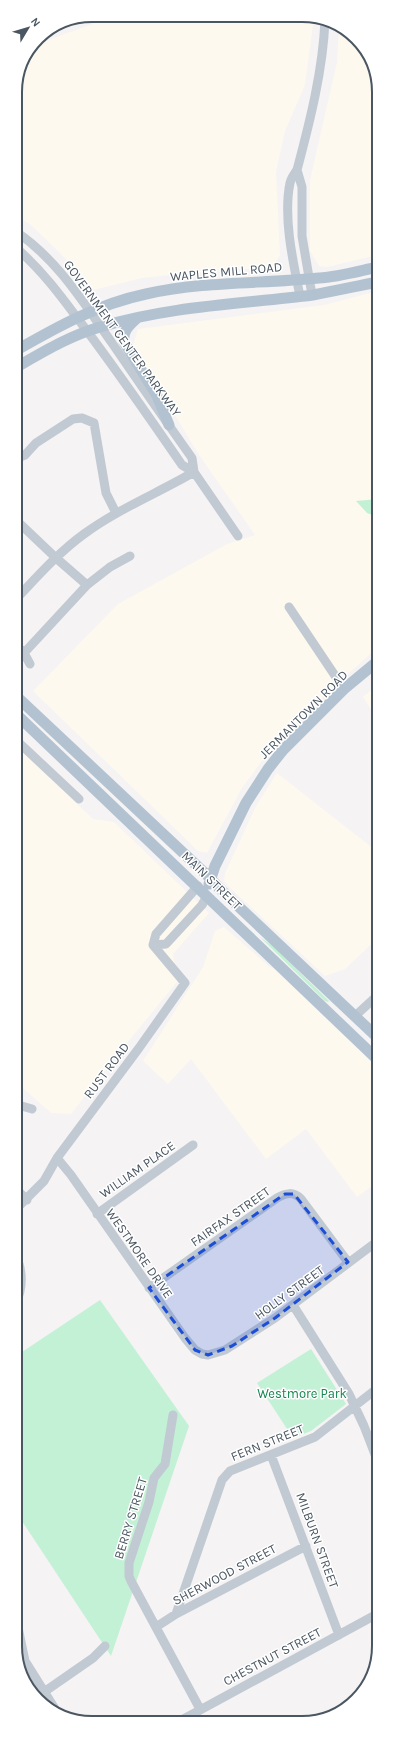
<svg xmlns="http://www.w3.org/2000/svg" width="394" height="1738" font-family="Karla,sans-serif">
<rect width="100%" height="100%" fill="#f5f3f3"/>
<!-- commercial -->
<path fill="#fdf9ef" d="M 118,15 L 314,17 L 305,85 L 285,131 L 276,172 L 280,255 L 271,270 L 233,269 L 142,278 L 94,290 L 64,257 L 31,225 L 15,215 L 15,87 L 34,45 Z
M 339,28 L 360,41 L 378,82 L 378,255 L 327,267 L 319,266 L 310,251 L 310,180 L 337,62 Z
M 378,291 L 379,646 L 327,693 L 268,753 L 242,788 L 207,853 L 198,851 L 33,691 L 118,604 L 227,544 L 255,535 L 197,452 L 133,345 L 138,329 L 324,305 Z
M 379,683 L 379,722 L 363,697 Z
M 15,745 L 93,819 L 114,822 L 209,913 L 173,954 L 177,982 L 119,1053 L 71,1114 L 51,1113 L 15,1081 Z
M 277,773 L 379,853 L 379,937 L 345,969 L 325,976 L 226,884 L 224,880 L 225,873 L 256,806 Z
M 224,927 L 271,968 L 272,967 L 379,1069 L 379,1181 L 357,1197 L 306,1129 L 266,1159 L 191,1059 L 168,1084 L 143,1061 L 203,967 L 215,931 Z"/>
<!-- green -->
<path fill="#c3f1d5" d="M 378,499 L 378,517 L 367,513 L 356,501 Z
M 260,937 L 273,946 L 329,1001 L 328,1002 L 325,1001 Z
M 100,1300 L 189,1426 L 111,1656 L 16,1512 L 16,1356 Z
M 311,1349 L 346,1404 L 311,1431 L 293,1438 L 257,1383 Z"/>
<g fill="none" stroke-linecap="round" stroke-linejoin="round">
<!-- minor -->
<path stroke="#c1cad2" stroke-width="9" d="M 52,28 L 81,17
M 297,170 L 302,187 L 302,236 L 312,295
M 15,231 C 57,259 83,302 112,343 C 138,381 165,420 192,458 L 194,472 L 238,536
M 15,247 C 41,269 61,296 81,323 C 116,369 149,417 182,465 L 194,472
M 300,296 C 293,262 283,217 290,183 C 291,178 295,173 297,170 C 310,121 323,70 325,20
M 15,459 L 25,455 L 36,443 L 73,419 L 82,418 L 94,423 L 106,493 L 116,513
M 15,519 L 56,558 L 87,585
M 15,600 C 37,577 59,552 84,534 C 118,509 158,493 194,472
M 289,607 L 344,689
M 15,644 L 24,653 L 30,664
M 24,653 L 87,585 L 110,567 L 130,556
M 15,739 L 79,799
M 198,886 L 156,934 L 153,945 L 166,944 L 202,905 L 207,896
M 355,1016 L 379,994
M 15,1104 L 32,1109
M 57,1158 L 71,1175 L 185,1338 L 195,1350 L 202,1354 L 208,1355 L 225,1350 L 275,1318 L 379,1240
M 15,1188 L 27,1200
M 15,1210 L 44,1181 L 57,1158 L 139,1048 L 185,983 L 153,945
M 97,1214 L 193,1145
M 16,1257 C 23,1270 23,1289 16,1302
M 149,1288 L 277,1198 C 286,1193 293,1191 301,1199 L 348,1262
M 293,1305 L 349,1394 L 364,1426 L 379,1465
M 173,1415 L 165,1464 L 154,1478 L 149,1502 L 129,1563 L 129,1576 L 131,1581 L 200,1709
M 271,1455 L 339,1635
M 176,1614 L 222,1480 L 230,1471 L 315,1437 L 379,1387
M 16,1618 L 25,1661 L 55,1709
M 156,1627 L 176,1614 L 306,1546
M 44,1692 L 93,1658 L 105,1646
M 178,1722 L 379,1613"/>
<!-- major -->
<path stroke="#b3c2d1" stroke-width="11" d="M 137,318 C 129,325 122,332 124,342 L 157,396 L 169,425
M 15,351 C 57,327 98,304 146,294 C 205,281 260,284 319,278 C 339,277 359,271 378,267
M 15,368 C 43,352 69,336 100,327 C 169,306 242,304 313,295 C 335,291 357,286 378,282
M 15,695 L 210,878 L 220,889 L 379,1039
M 15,713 L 379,1061
M 209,884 L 215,866 L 246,803 L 268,769 L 283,750 L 344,689 L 379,660"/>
</g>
<!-- marked area -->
<path fill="#1d4ed8" fill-opacity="0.2" stroke="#1d4ed8" stroke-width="3" stroke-dasharray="8 5" stroke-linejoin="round" d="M 285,1194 L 294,1194 L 348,1262 L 275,1318 L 232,1346 L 208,1355 L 195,1350 L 149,1288 Z"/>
<g text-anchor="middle" stroke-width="3" stroke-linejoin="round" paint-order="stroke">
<!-- street labels -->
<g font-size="13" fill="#4a5661" stroke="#fff">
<text transform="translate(226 271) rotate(-5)" y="5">WAPLES MILL ROAD</text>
<text transform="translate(123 338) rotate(54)" y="5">GOVERNMENT CENTER PARKWAY</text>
<text transform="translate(303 714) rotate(-45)" y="5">JERMANTOWN ROAD</text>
<text transform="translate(212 880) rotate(44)" y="5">MAIN STREET</text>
<text transform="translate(106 1070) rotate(-53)" y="5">RUST ROAD</text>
<text transform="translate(137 1169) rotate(-35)" y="5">WILLIAM PLACE</text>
<text transform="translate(230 1216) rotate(-35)" y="5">FAIRFAX STREET</text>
<text transform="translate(140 1253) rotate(55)" y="5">WESTMORE DRIVE</text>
<text transform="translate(289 1292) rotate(-36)" y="5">HOLLY STREET</text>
<text transform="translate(267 1442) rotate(-22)" y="5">FERN STREET</text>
<text transform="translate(130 1518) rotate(-73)" y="5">BERRY STREET</text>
<text transform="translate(318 1540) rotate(70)" y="5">MILBURN STREET</text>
<text transform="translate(224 1574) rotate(-28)" y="5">SHERWOOD STREET</text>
<text transform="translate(272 1656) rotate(-28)" y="5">CHESTNUT STREET</text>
</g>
<!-- park labels -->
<g font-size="13" fill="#17864f" stroke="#fff">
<text x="302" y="1398">Westmore Park</text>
</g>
</g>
<!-- crop -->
<path d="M0 0H394V1738H0ZM92 22H302A70 70 0 0 1 372 92V1646A70 70 0 0 1 302 1716H92A70 70 0 0 1 22 1646V92A70 70 0 0 1 92 22Z" fill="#fff" fill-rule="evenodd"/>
<path fill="none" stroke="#4a5661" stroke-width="2" d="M92 22H302A70 70 0 0 1 372 92V1646A70 70 0 0 1 302 1716H92A70 70 0 0 1 22 1646V92A70 70 0 0 1 92 22Z"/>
<!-- north arrow -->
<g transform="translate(28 28) rotate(52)" stroke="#ffffff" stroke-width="3" paint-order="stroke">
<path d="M0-3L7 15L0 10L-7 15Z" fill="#4a5661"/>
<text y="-6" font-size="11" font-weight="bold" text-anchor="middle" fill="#4a5661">N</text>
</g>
</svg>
